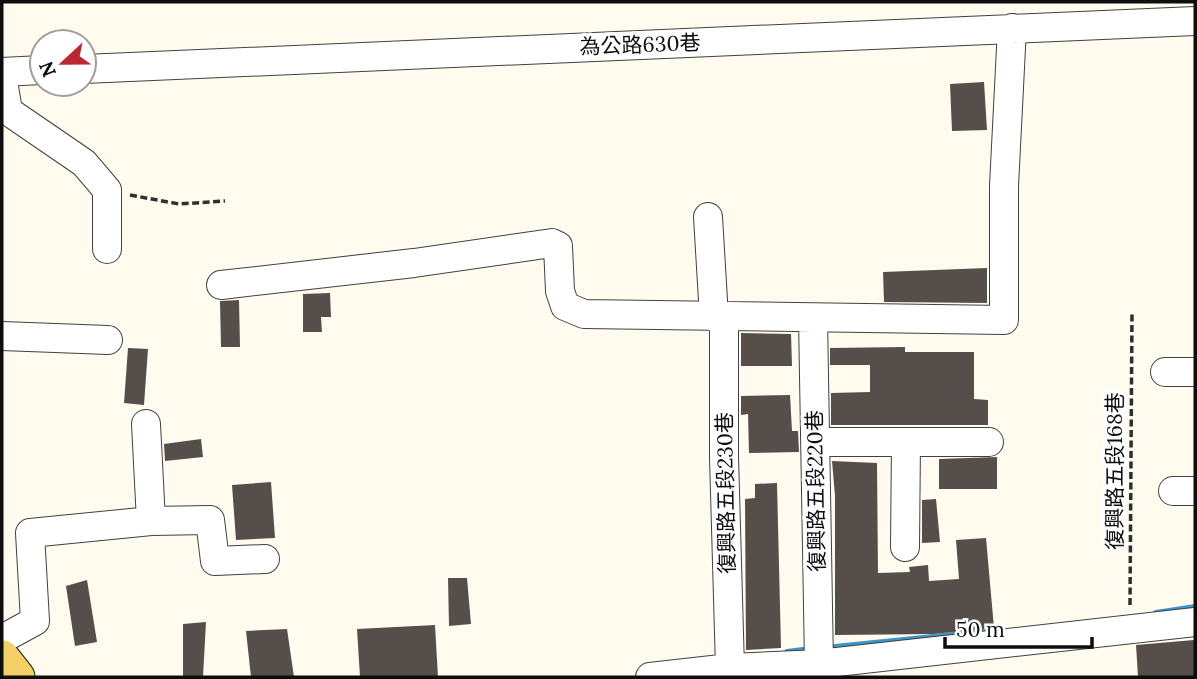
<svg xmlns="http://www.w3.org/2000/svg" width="1197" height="679" font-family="Lora,'Noto Sans TC',serif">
<rect width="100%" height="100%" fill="#fffbee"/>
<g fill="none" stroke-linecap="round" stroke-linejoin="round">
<!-- stream -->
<path stroke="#3d95ca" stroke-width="6" d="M 1156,613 L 1195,607
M 825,648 L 1002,630
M 787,652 L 811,649"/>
</g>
<!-- building -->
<path fill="#564e4a" d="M 984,82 L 987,130 L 952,131 L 950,84 Z
M 987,268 L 987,303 L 884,302 L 883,272 Z
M 330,293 L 331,317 L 321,317 L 322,332 L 303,332 L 303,294 Z
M 239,300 L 240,347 L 221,347 L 220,301 Z
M 741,333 L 791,334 L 792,366 L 741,366 Z
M 905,347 L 905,352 L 974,352 L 974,399 L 988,400 L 988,425 L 831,425 L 831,393 L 870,392 L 870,365 L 830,365 L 830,348 Z
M 128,348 L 148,349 L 144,405 L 124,403 Z
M 790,395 L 792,431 L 798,431 L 799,452 L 749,453 L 748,414 L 741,415 L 741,396 Z
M 201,439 L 203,457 L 165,461 L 164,444 Z
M 997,457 L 997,489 L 939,489 L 939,459 Z
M 832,461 L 877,463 L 878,573 L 910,572 L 909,567 L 928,565 L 929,581 L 959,579 L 956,540 L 986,538 L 994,628 L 933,634 L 835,635 L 835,496 Z
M 271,482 L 275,538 L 236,540 L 232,485 Z
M 777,483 L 781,648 L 746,650 L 745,499 L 755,498 L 755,484 Z
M 936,499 L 940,542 L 922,543 L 922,500 Z
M 448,578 L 467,578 L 471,624 L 449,626 Z
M 87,580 L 97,642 L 75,646 L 66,586 Z
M 206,622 L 203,677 L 183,677 L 183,624 Z
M 435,625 L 438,677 L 360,677 L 357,629 Z
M 287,629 L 294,677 L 251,677 L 246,631 Z
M 1194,640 L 1195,677 L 1138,677 L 1136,645 Z"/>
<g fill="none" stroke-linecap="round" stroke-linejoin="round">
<!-- minor casing -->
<g stroke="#404040" stroke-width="30">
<path id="minor" d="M 84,69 L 1195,21
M 2,72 L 42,70
M 2,75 L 8,111 L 84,163 L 107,190 L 107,249
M 708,217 L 714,317
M 221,285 L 414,263 L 552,243 L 558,246 L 560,291 L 565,306 L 584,314 L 1004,320 L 1004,186 L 1012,28
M 724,318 L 724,457 L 730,668
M 813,318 L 819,664
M 2,336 L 108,340
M 1165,372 L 1195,372
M 146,424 L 151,521
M 815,442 L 989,442
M 1173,491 L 1195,491
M 905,547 L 906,442
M 2,639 L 35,621 L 30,533 L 151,521 L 210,520 L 215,561 L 265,559
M 650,677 L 730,668 L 819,664 L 1195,622"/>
</g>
<!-- major casing -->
<g stroke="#1e1e1e" stroke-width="37">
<path id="major" d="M 2,658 L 17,677"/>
</g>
<!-- path -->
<path stroke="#2f2f2f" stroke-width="3.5" stroke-dasharray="7 3.5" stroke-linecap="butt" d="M 130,195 L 179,204 L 225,201
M 1130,605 L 1132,313"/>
<!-- minor -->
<use href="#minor" stroke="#fff" stroke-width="28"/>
<!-- major -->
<use href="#major" stroke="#f5cf68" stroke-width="35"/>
</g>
<g text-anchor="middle" stroke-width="7" stroke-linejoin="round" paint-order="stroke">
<!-- street labels -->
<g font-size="21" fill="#0d0d0d" stroke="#fff">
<text transform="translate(640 45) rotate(-2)" y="7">為公路630巷</text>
<text transform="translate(1115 471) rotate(-90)" y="7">復興路五段168巷</text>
<text transform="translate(816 491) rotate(-91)" y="7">復興路五段220巷</text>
<text transform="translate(726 493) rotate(-91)" y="7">復興路五段230巷</text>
</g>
</g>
<!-- border -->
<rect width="1197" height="679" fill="none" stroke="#0d0d0d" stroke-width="7"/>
<!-- north arrow -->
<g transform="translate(63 63) rotate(248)"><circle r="33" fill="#ffffff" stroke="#9e9e9e" stroke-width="2"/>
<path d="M0-5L12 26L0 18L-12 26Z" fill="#ba2933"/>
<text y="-10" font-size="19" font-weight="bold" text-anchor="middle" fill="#0d0d0d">N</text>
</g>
<!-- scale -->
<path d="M945 637v10h147v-10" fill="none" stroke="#0d0d0d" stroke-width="3.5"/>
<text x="956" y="637" font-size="21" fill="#0d0d0d" stroke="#ffffff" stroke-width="5" paint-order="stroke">50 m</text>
</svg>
